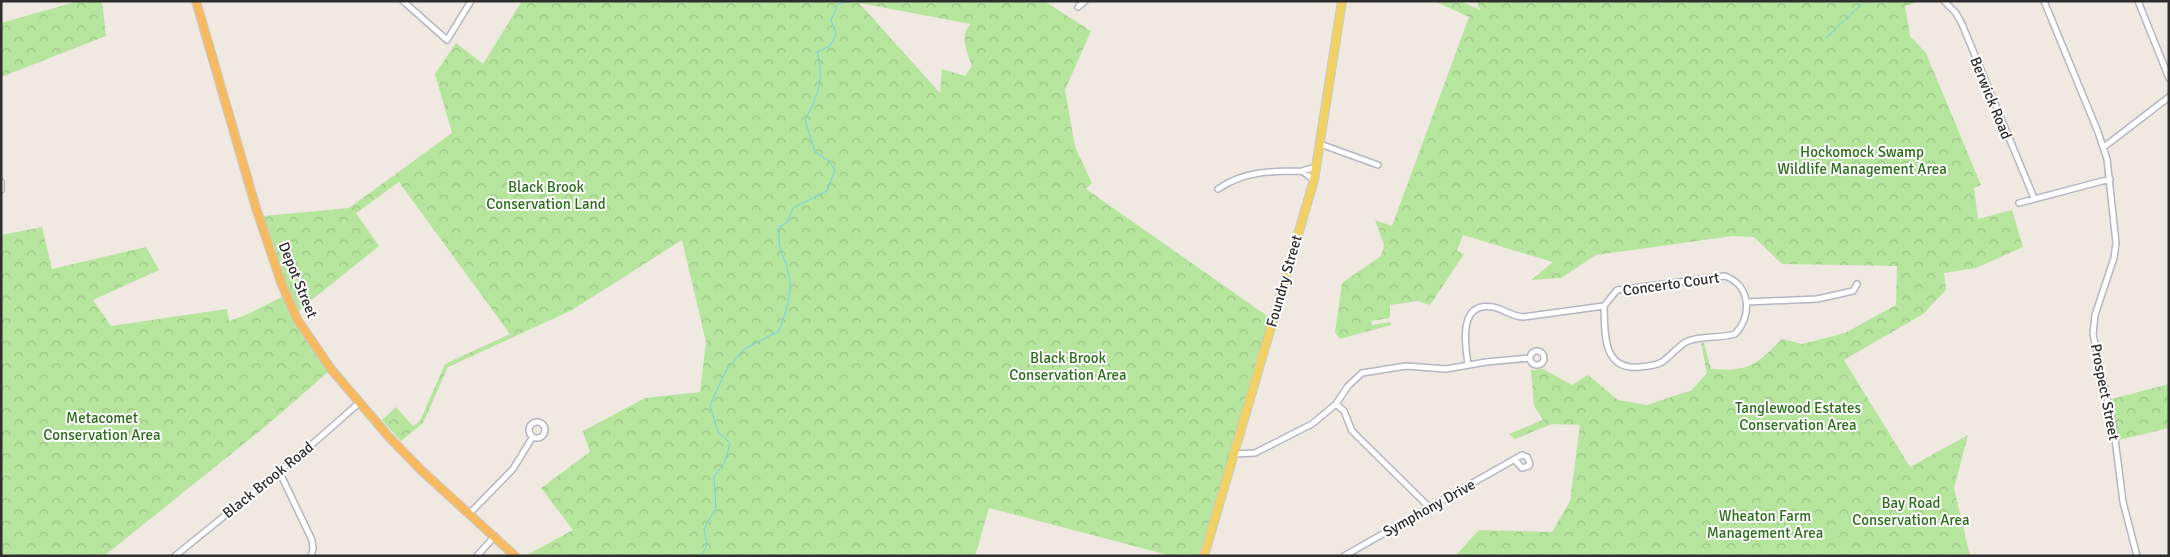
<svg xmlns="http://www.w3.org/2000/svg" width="2170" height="557" font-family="Signika,sans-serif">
<defs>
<pattern id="forest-crowns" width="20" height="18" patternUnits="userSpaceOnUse" patternTransform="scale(1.25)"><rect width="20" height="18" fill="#b6e59e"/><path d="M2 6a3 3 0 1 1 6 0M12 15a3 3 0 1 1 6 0" fill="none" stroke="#9dc588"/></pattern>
</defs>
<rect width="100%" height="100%" fill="#efe9e1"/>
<!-- forest -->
<path fill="url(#forest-crowns)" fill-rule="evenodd" d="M 79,1 L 102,1 L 106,36 L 1,77 L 1,23 Z
M 522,1 L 1044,1 L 1091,31 L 1065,90 L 1075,147 L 1092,183 L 1086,189 L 1270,318 L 1199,556 L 1172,556 L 989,508 L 975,556 L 525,556 L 573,530 L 541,488 L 590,452 L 583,431 L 645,398 L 700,392 L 706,342 L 682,240 L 572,310 L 448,367 L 423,423 L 401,441 L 382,420 L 396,407 L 413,426 L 420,421 L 445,364 L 510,334 L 399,182 L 356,213 L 379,246 L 298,311 L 289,295 L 263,216 L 349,208 L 452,133 L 435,74 L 456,43 L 483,64 ZM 859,3 L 971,24 C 959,34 967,53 972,66 L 965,76 L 942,69 L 940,93 Z
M 1434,1 L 1460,1 L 1480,10 L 1477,1 L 1920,1 L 1905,6 L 1910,36 L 1926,53 L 1981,185 L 1974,188 L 1978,219 L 2012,210 L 2023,247 L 1976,268 L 1944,273 L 1946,290 L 1923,314 L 1844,360 L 1910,467 L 1968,435 L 1954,488 L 1970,556 L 1455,556 L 1479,530 L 1552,532 L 1570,501 L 1580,425 L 1552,424 L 1515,439 L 1509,434 L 1543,420 L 1534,406 L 1531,370 L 1543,369 L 1572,385 L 1588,375 L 1618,400 L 1647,405 L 1692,390 L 1707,373 L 1701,343 L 1704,343 L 1711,369 C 1749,372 1756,365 1782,339 L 1802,344 L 1845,333 L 1896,305 L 1897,266 L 1782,264 L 1754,237 L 1733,236 L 1596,255 L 1561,278 L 1531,280 L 1553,262 L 1463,235 L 1457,251 L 1464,254 L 1430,305 L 1418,301 L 1390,305 L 1390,318 L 1371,321 L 1372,325 L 1390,322 L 1391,325 L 1340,339 L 1335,332 L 1342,283 L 1381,256 L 1384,245 L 1375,220 L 1392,226 L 1469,17 Z
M 42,227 L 52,269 L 146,247 L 159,270 L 93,300 L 111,326 L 227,309 L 229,321 L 246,315 L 282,297 L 301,333 L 328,372 L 266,426 L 104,556 L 1,556 L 1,235 Z
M 2169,384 L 2169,428 L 2119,440 L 2112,399 Z"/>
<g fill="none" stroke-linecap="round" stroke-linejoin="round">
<!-- stream -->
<path stroke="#75cff0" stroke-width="1" d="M 1826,38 L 1865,1
M 702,556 L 707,544 L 704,529 L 716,507 L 714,477 L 725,462 L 730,443 L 718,432 L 710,405 L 726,371 L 744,349 L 779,331 C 785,315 793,293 789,276 C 785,253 776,253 780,226 L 787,223 L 793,208 L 827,191 L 835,170 L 829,161 L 815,152 L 805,120 C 818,96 825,78 817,52 L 830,46 L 836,34 L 831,20 L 838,4 L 853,1"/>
<!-- minor casing -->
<g stroke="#b4b7c1" stroke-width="8">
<path id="minor" d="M 403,1 L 447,40 L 471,1
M 1944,1 L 1956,13 L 1962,24 L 2034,198
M 2044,1 L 2098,132 L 2107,159 L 2116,243 L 2114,258 L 2095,315 L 2093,334 L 2114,431 L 2123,502 L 2137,556
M 2138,1 L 2169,78
M 1078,7 L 1085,1
M 1320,144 L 1378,165
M 2104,147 L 2169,97
M 1314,180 L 1302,171 L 1316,167
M 1,182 L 1,190
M 1218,189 C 1244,171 1271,171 1302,171
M 2019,203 L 2110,179
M 1725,276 C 1750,285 1753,315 1735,334 C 1719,339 1701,335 1686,342 C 1677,347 1671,356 1662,362 C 1655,366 1648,366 1640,367 C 1602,371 1605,333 1604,306 L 1617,290 Z
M 1747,302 L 1817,299 L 1853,291 L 1857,284
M1530 358a7 7 0 1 1 14 0a7 7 0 1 1-14 0Z
M 1468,364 C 1465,344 1458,301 1493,307 C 1504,309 1510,316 1523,317 L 1604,306
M 1336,404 L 1344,411 L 1352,431 L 1429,507
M529 430a8 8 0 1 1 16 0a8 8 0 1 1-16 0Z
M 1234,454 L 1255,453 L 1312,424 L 1336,404 L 1348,386 L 1362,373 L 1406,366 L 1446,369 L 1486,362 L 1530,358
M 279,471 L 312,540 L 313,549 L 311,556
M 470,513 L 513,469 L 532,438
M 175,556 L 309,447 L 359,403
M 477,556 L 495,536
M 1344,556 L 1522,455 L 1527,457 L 1530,464 L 1529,466 L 1522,468 L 1515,460"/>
</g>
<!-- primary casing -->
<g stroke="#c9c9c9" stroke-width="10">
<path id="primary" d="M 1204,556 L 1314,180 L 1342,1"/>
</g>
<!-- trunk casing -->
<g stroke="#c9c9c9" stroke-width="10">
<path id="trunk" d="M 196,1 L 256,208 L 282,285 L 297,319 L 331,369 L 389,437 L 421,470 L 515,556"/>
</g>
<!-- minor -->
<use href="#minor" stroke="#fff" stroke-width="5"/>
<!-- primary -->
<use href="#primary" stroke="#f2d163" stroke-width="8"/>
<!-- trunk -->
<use href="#trunk" stroke="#f8ba60" stroke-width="8"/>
</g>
<g text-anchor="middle" stroke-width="4" stroke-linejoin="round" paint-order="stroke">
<!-- street labels -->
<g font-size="15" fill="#2e2e2e" stroke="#fff">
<text transform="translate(1991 98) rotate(68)" y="5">Berwick Road</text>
<text transform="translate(298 280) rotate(68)" y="5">Depot Street</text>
<text transform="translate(1284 281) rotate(-74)" y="5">Foundry Street</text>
<text transform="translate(1671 284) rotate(-8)" y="5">Concerto Court</text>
<text transform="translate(2105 392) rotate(79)" y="5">Prospect Street</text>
<text transform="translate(268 480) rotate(-39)" y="5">Black Brook Road</text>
<text transform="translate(1429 508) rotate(-29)" y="5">Symphony Drive</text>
</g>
<!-- park labels -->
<g font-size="15" fill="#2c6e1b" stroke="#fff">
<text x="1862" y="157">Hockomock Swamp<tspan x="1862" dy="17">Wildlife Management Area</tspan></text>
<text x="546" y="192">Black Brook<tspan x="546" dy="17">Conservation Land</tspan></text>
<text x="1068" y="363">Black Brook<tspan x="1068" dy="17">Conservation Area</tspan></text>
<text x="1798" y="413">Tanglewood Estates<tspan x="1798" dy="17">Conservation Area</tspan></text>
<text x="102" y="423">Metacomet<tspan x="102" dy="17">Conservation Area</tspan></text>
<text x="1911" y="508">Bay Road<tspan x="1911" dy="17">Conservation Area</tspan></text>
<text x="1765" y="521">Wheaton Farm<tspan x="1765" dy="17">Management Area</tspan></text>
</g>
</g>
<!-- border -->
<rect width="2170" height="557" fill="none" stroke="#2e2e2e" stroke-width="5"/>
</svg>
